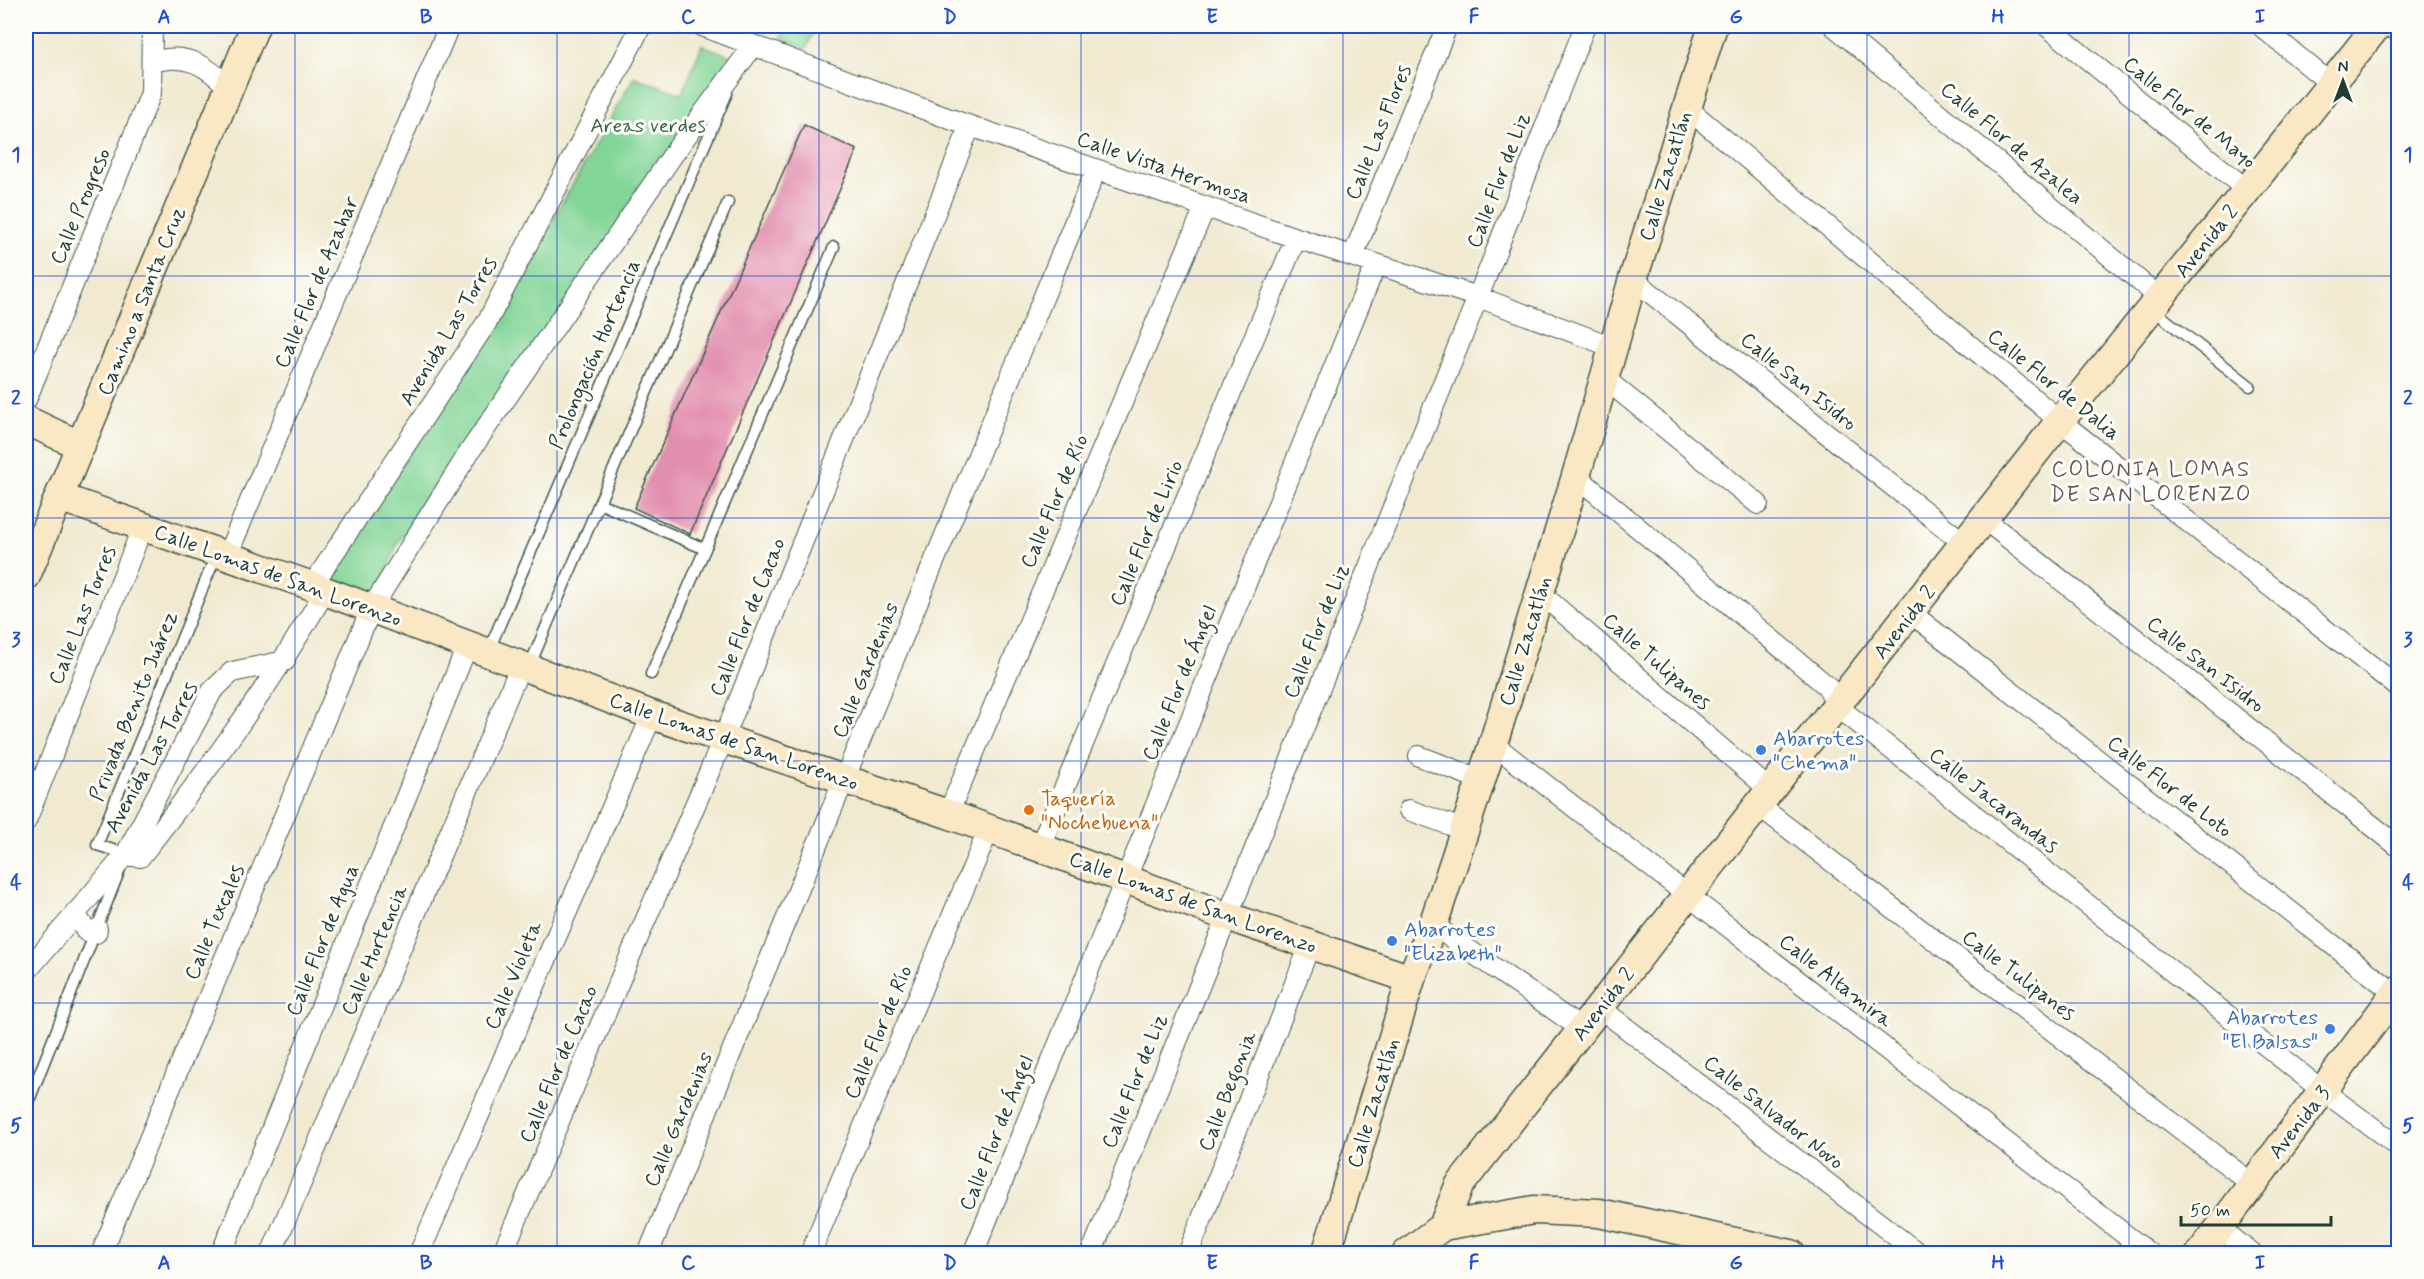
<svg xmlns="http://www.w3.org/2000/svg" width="2424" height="1279" font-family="Mynerve,sans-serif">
<rect width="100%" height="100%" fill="#fdfcf7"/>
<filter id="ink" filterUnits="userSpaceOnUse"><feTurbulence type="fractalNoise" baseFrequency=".0167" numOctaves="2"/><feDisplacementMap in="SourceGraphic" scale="12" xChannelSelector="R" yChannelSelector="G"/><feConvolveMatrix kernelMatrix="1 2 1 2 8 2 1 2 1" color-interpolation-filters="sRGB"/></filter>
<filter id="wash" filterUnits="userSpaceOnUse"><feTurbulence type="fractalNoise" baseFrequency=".008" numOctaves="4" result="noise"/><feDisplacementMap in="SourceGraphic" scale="24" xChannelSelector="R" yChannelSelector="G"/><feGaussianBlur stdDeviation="1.35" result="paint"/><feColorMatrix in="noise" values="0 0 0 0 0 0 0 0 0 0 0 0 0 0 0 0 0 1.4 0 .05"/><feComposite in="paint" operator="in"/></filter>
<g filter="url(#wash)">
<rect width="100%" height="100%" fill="#f1ead1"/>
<!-- green -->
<path fill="#82d597" stroke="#508966" stroke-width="1.5" d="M 787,26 L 816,26 L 806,49 L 781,38 Z
M 702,45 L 736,58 L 398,542 L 374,606 L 324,587 L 507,300 L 634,77 L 682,94 Z"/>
<g id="blocks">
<!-- building -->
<path fill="#e28eae" d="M 804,125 L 857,150 L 690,534 L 634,508 Z"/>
</g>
</g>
<g filter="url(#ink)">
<use href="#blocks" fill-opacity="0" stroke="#3e574c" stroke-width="1.5"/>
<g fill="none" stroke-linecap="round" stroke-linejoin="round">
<!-- lane casing -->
<g stroke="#3e574c" stroke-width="13">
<path id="lane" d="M 2151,308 L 2250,386
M 599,503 L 705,549 L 834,247
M 488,652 L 727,93
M 529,667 L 728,202
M 651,674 L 705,549
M 26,1108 L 126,854 L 97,845 L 217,553"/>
</g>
<!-- street casing -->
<g stroke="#3e574c" stroke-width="22">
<path id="street" d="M 702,26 L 950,119 L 1296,238 L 1478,297 L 1613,347
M 1834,26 L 2160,298
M 2047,26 L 2247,190
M 2261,26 L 2331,84
M 2390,26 L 2398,32
M 153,62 C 185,52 207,65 229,88
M 1687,108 L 2060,421 L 2398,687
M 1353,256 L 1447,26
M 1633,279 L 1964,543
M 1604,378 L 1758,504
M 26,400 L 151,93 L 152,26
M 1576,476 L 1827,686 L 1838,707 L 2323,1091 L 2398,1146
M 1984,519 L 2398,846
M 227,556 L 449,26
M 312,586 L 487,322 L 641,26
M 1540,593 L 1770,790
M 1911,613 L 2398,996
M 1493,744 L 2150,1254
M 1419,756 L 1479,779
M 1758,805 L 2251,1183
M 1409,810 L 1464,830
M 948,814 L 1205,207
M 26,821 L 143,526
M 1040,846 L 1296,238
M 126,854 L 140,857 C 207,772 271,685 325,591
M 75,913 L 86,931 L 96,933 L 97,929
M 1433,925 L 1583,1030
M 26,972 L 126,854 L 212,691 L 232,672 L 285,661
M 1600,1008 L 1919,1254
M 2219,1227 L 2252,1254
M 101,1254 L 371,609 L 470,451 L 679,146 L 753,46
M 221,1254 L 468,644
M 271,1254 L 521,665
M 419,1254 L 652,715
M 502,1254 L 723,740 L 970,126
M 648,1254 L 1096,170
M 810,1254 L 989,829
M 973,1254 L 1376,264
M 1091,1254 L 1478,297 L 1585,26
M 1188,1254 L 1310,945"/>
</g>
<!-- secondary casing -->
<g stroke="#3e574c" stroke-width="31">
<path id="secondary" d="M 26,420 L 81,446
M 59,497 L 312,586 L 652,715 L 948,814 L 1226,916 L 1411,979
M 26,576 L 255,26
M 1443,1226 L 1459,1186 L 2060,421 L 2247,190 L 2377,26
M 1326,1254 L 1411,979 L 1433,925 L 1493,744 L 1576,476 L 1633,279 L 1713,26
M 1406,1254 L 1443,1226 L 1534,1210 L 1599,1213 L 1791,1254
M 2200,1254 L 2398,990"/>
</g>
<!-- lane -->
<use href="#lane" stroke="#fff" stroke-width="10"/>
<!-- street -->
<use href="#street" stroke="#fff" stroke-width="20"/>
<!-- secondary -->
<use href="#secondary" stroke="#fae7c3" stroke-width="28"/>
</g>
</g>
<!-- grid -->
<path fill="none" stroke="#1d4ed8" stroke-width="1.5" stroke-opacity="0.55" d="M 295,26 L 295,1254M 557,26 L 557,1254M 819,26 L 819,1254M 1081,26 L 1081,1254M 1343,26 L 1343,1254M 1605,26 L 1605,1254M 1867,26 L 1867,1254M 2129,26 L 2129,1254M 26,276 L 2398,276M 26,518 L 2398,518M 26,761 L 2398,761M 26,1003 L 2398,1003"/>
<!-- markers -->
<g fill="#3f7fe0" stroke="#fdfcf7" stroke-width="2">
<circle cx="1761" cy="750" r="6"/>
<circle cx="1392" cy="941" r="6"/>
<circle cx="2330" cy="1029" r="6"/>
</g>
<circle fill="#e8710a" stroke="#fdfcf7" stroke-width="2" cx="1029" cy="810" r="6"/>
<g text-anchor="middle" stroke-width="6" stroke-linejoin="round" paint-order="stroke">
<!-- street labels -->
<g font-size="21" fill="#1f3d34" stroke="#fdfcf7">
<text transform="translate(2190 112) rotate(39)" y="7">Calle Flor de Mayo</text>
<text transform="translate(1378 132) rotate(-68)" y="7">Calle Las Flores</text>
<text transform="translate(2012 143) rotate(40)" y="7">Calle Flor de Azalea</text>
<text transform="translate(1164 167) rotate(19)" y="7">Calle Vista Hermosa</text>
<text transform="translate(1665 176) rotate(-73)" y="7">Calle Zacatlán</text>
<text transform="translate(1498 180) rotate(-69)" y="7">Calle Flor de Liz</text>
<text transform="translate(80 206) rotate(-67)" y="7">Calle Progreso</text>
<text transform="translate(2206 241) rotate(-51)" y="7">Avenida 2</text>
<text transform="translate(316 282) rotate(-67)" y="7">Calle Flor de Azahar</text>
<text transform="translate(141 301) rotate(-68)" y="7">Camino a Santa Cruz</text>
<text transform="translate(448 331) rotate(-59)" y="7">Avenida Las Torres</text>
<text transform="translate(594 354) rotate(-67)" y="7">Prolongación Hortencia</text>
<text transform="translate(1799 381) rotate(39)" y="7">Calle San Isidro</text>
<text transform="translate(2054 384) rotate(39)" y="7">Calle Flor de Dalia</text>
<text transform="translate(1054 501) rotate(-67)" y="7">Calle Flor de Río</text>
<text transform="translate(1146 533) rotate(-67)" y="7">Calle Flor de Lirio</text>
<text transform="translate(278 575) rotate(20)" y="7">Calle Lomas de San Lorenzo</text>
<text transform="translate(82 615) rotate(-68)" y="7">Calle Las Torres</text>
<text transform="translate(747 617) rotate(-68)" y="7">Calle Flor de Cacao</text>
<text transform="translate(1904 622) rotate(-52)" y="7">Avenida 2</text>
<text transform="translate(1316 631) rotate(-68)" y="7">Calle Flor de Liz</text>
<text transform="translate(1525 641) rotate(-73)" y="7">Calle Zacatlán</text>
<text transform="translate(1657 661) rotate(41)" y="7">Calle Tulipanes</text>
<text transform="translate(2206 664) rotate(38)" y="7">Calle San Isidro</text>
<text transform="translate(865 670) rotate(-68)" y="7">Calle Gardenias</text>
<text transform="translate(1179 683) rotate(-68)" y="7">Calle Flor de Ángel</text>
<text transform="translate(133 706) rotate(-68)" y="7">Privada Benito Juárez</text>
<text transform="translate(734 741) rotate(19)" y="7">Calle Lomas de San Lorenzo</text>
<text transform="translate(151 757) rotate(-61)" y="7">Avenida Las Torres</text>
<text transform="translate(2170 786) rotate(38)" y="7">Calle Flor de Loto</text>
<text transform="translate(1994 800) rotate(38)" y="7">Calle Jacarandas</text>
<text transform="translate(1193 902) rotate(20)" y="7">Calle Lomas de San Lorenzo</text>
<text transform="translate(214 922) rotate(-67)" y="7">Calle Texcales</text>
<text transform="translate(322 940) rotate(-68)" y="7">Calle Flor de Agua</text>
<text transform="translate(374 950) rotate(-67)" y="7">Calle Hortencia</text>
<text transform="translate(513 975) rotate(-67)" y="7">Calle Violeta</text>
<text transform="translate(2019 975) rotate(37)" y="7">Calle Tulipanes</text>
<text transform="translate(1836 980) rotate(38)" y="7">Calle Altamira</text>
<text transform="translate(1603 1004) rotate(-52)" y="7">Avenida 2</text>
<text transform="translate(878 1032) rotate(-67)" y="7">Calle Flor de Río</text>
<text transform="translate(558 1064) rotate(-67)" y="7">Calle Flor de Cacao</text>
<text transform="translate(1134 1081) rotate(-68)" y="7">Calle Flor de Liz</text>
<text transform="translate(1227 1091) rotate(-69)" y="7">Calle Begonia</text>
<text transform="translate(1373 1103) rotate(-73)" y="7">Calle Zacatlán</text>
<text transform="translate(1774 1112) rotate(38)" y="7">Calle Salvador Novo</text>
<text transform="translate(678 1119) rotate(-67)" y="7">Calle Gardenias</text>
<text transform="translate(2299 1122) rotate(-52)" y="7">Avenida 3</text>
<text transform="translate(996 1133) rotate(-68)" y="7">Calle Flor de Ángel</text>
</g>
<!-- park labels -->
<g font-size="21" fill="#38634d" stroke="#fdfcf7">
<text x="648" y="132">Areas verdes</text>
</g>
<!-- shop labels -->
<g font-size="21" fill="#366cbe" stroke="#fdfcf7" text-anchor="start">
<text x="1773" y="745">Abarrotes<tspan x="1773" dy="24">"Chema"</tspan></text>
<text x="1404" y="936">Abarrotes<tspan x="1404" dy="24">"Elizabeth"</tspan></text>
<text x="2318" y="1024" text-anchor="end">Abarrotes<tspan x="2318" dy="24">"El Balsas"</tspan></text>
</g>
<!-- food labels -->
<g font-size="21" fill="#c56008" stroke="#fdfcf7" text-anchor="start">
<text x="1041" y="805">Taquería<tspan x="1041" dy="24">"Nochebuena"</tspan></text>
</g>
<!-- neighbourhood labels -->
<g font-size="22" letter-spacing="1.5" fill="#63595f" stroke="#fdfcf7">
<text x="2151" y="476">COLONIA LOMAS<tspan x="2151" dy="25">DE SAN LORENZO</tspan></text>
</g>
</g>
<!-- margin -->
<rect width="2424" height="1279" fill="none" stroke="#fdfcf7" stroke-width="66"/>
<!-- north arrow -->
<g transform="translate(2343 81)" stroke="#fdfcf7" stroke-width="4.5" paint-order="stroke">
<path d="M0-4.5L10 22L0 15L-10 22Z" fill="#1f3d34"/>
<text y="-9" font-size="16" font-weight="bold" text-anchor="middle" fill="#1f3d34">N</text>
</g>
<!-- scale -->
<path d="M2181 1216v9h150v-9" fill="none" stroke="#1f3d34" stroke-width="3"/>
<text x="2190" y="1216" font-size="18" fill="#1f3d34" stroke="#fdfcf7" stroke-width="4.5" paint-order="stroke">50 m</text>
<rect x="33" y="33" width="2358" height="1213" fill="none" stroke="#1d4ed8" stroke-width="2"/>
<g font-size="20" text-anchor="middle" font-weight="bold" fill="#1d4ed8">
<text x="164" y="23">A</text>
<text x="426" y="23">B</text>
<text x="688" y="23">C</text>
<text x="950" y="23">D</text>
<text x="1212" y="23">E</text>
<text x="1474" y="23">F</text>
<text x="1736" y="23">G</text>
<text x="1998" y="23">H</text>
<text x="2260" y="23">I</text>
<text x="16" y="161">1</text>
<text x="2408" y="161">1</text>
<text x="16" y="404">2</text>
<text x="2408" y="404">2</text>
<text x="16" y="646">3</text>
<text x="2408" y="646">3</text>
<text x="16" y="889">4</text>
<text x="2408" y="889">4</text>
<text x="16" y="1132">5</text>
<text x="2408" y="1132">5</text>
<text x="164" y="1269">A</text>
<text x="426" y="1269">B</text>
<text x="688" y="1269">C</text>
<text x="950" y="1269">D</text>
<text x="1212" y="1269">E</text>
<text x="1474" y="1269">F</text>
<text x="1736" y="1269">G</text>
<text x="1998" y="1269">H</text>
<text x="2260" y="1269">I</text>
</g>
</svg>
